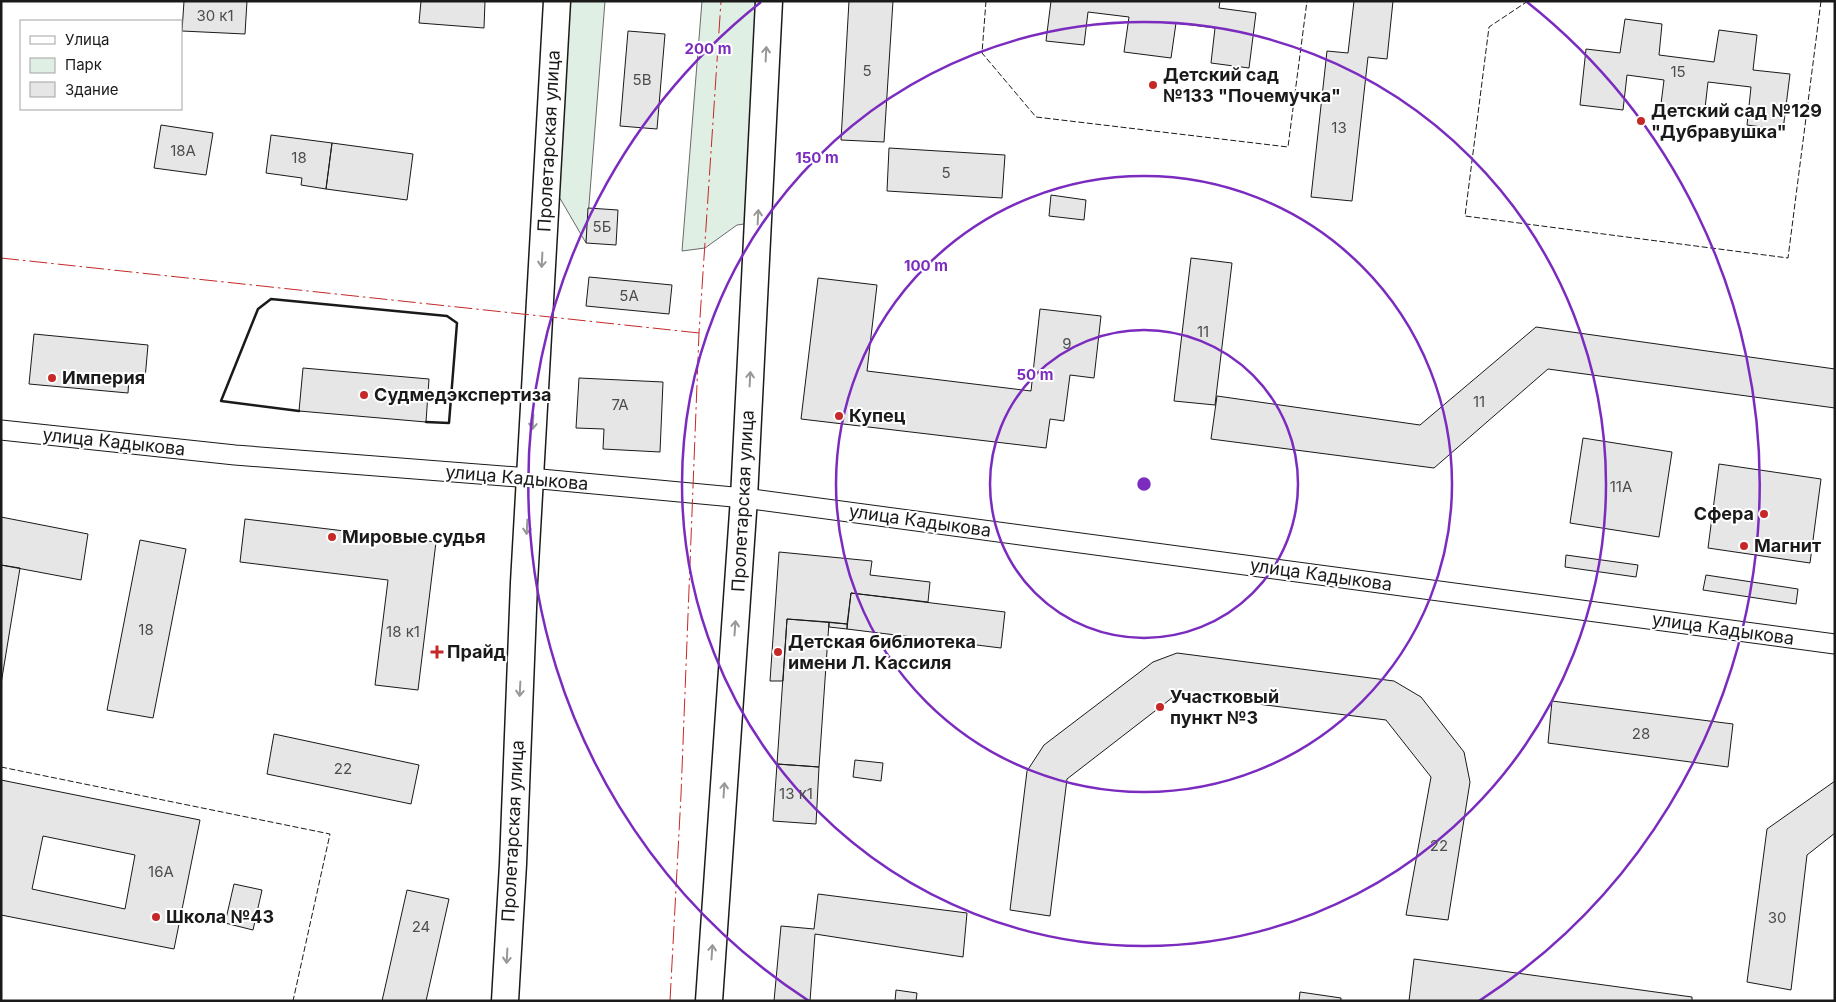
<svg xmlns="http://www.w3.org/2000/svg" width="1836" height="1002" font-family="Inter,sans-serif">
<rect width="100%" height="100%" fill="#fff"/>
<!-- green -->
<path fill="#e0efe3" stroke="#6a6a6a" d="M 557,1 L 605,1 L 586,243 L 547,176 Z
M 702,1 L 769,1 L 758,222 L 737,225 L 705,248 L 682,251 Z"/>
<!-- building -->
<path fill="#e6e6e6" stroke="#1a1a1a" fill-rule="evenodd" d="M 184,1 L 247,1 L 245,34 L 182,31 Z
M 421,1 L 485,1 L 484,28 L 419,23 Z
M 849,1 L 893,1 L 884,142 L 841,140 Z
M 1051,1 L 1220,1 L 1219,8 L 1256,13 L 1249,68 L 1211,63 L 1215,28 L 1176,23 L 1171,58 L 1124,52 L 1129,17 L 1088,12 L 1084,45 L 1046,41 Z
M 1354,1 L 1393,1 L 1387,59 L 1368,57 L 1352,201 L 1311,197 L 1327,51 L 1348,53 Z
M 1625,19 L 1662,24 L 1659,55 L 1714,62 L 1719,30 L 1757,35 L 1753,70 L 1790,74 L 1783,130 L 1747,125 L 1751,87 L 1708,82 L 1704,117 L 1660,112 L 1664,80 L 1627,75 L 1623,110 L 1580,105 L 1586,49 L 1620,53 Z
M 628,31 L 665,34 L 657,129 L 620,126 Z
M 161,125 L 213,133 L 206,175 L 154,168 Z
M 271,135 L 332,143 L 326,189 L 301,185 L 302,178 L 266,173 Z
M 332,143 L 413,154 L 407,200 L 326,189 Z
M 889,148 L 1005,155 L 1002,198 L 887,191 Z
M 1051,195 L 1086,200 L 1084,220 L 1049,216 Z
M 588,208 L 618,210 L 616,245 L 586,243 Z
M 1191,258 L 1232,263 L 1215,405 L 1174,401 Z
M 589,277 L 672,285 L 669,314 L 586,306 Z
M 818,278 L 877,285 L 867,371 L 1031,391 L 1040,309 L 1101,316 L 1094,378 L 1070,375 L 1064,421 L 1050,419 L 1046,448 L 801,419 Z
M 1536,327 L 1835,369 L 1835,408 L 1548,369 L 1434,468 L 1211,439 L 1217,396 L 1420,425 Z
M 34,334 L 148,345 L 145,379 L 129,377 L 128,393 L 29,384 Z
M 303,368 L 429,379 L 426,422 L 299,411 Z
M 579,378 L 663,382 L 660,452 L 603,449 L 604,429 L 576,428 Z
M 1583,438 L 1672,452 L 1659,537 L 1570,523 Z
M 1719,464 L 1821,479 L 1810,563 L 1708,548 Z
M 1,517 L 88,534 L 81,580 L 1,565 Z
M 245,519 L 436,542 L 418,690 L 375,685 L 388,580 L 240,562 Z
M 140,540 L 186,549 L 153,718 L 107,710 Z
M 779,552 L 872,561 L 870,575 L 930,582 L 928,602 L 851,593 L 847,624 L 787,619 L 783,681 L 770,681 Z
M 1566,555 L 1638,565 L 1636,577 L 1565,567 Z
M 1,565 L 20,568 L 1,684 Z
M 1706,575 L 1798,589 L 1796,604 L 1703,590 Z
M 851,593 L 1005,612 L 1001,648 L 847,629 Z
M 787,619 L 829,622 L 819,767 L 777,764 Z
M 829,622 L 847,624 L 847,629 L 829,627 Z
M 1177,653 L 1394,681 L 1421,697 L 1464,752 L 1470,782 L 1448,920 L 1406,915 L 1431,777 L 1386,720 L 1177,694 L 1067,779 L 1050,916 L 1010,910 L 1027,771 L 1044,745 L 1153,662 Z
M 1552,701 L 1733,724 L 1728,767 L 1548,743 Z
M 274,734 L 419,765 L 411,804 L 267,774 Z
M 855,760 L 883,763 L 881,781 L 853,777 Z
M 777,764 L 819,767 L 816,824 L 773,821 Z
M 1,780 L 200,820 L 174,949 L 1,915 ZM 43,836 L 135,855 L 125,909 L 32,889 Z
M 1835,781 L 1835,833 L 1807,855 L 1791,990 L 1747,982 L 1767,829 Z
M 234,884 L 262,890 L 253,930 L 225,923 Z
M 407,890 L 449,899 L 426,1001 L 382,1001 Z
M 818,894 L 967,913 L 963,957 L 815,934 L 810,1001 L 774,1001 L 781,926 L 814,929 Z
M 1414,959 L 1692,997 L 1692,1001 L 1409,1001 Z
M 896,990 L 917,993 L 916,1001 L 895,1001 Z
M 1300,992 L 1341,998 L 1341,1001 L 1299,1001 Z"/>
<g fill="none" stroke-linecap="round" stroke-linejoin="round">
<!-- street casing -->
<g stroke="#1a1a1a" stroke-width="21">
<path id="street" d="M 1,430 L 235,455 L 530,478 L 744,498 L 1835,644"/>
</g>
<!-- secondary casing -->
<g stroke="#1a1a1a" stroke-width="29">
<path id="secondary" d="M 505,1001 L 513,864 L 524,583 L 557,1
M 709,1001 L 744,498 L 769,1"/>
</g>
<!-- street -->
<use href="#street" stroke="#fff" stroke-width="19"/>
<!-- secondary -->
<use href="#secondary" stroke="#fff" stroke-width="26"/>
<!-- fence -->
<path stroke="#1a1a1a" stroke-width="1" stroke-dasharray="6 2.5" stroke-linecap="butt" d="M 986,1 L 982,53 L 1036,117 L 1288,147 L 1307,1
M 1528,1 L 1489,27 L 1465,216 L 1788,258 L 1821,1
M 1,767 L 330,834 L 293,1001"/>
<!-- wall -->
<path stroke="#1a1a1a" stroke-width="2.5" d="M 299,411 L 221,401 L 258,309 L 271,299 L 447,316 L 457,323 L 449,423 L 426,422"/>
<!-- power -->
<path stroke="#c62828" stroke-width="1" stroke-dasharray="18 4 2.5 4" stroke-linecap="butt" d="M 1,258 L 699,333
M 670,1001 L 681,795 L 699,333 L 721,1"/>
</g>
<!-- one-way arrows -->
<defs><path id="oneway-shaft" d="M-6 0H5M1.5-3L5.5 0L1.5 3" fill="none" stroke-width="1.6" stroke-linecap="round" stroke-linejoin="round" transform="scale(1.25)"/></defs>
<g stroke="#989898">
<use href="#oneway-shaft" transform="translate(766 54) rotate(-87)"/>
<use href="#oneway-shaft" transform="translate(758 217) rotate(-87)"/>
<use href="#oneway-shaft" transform="translate(542 260) rotate(93)"/>
<use href="#oneway-shaft" transform="translate(750 379) rotate(-87)"/>
<use href="#oneway-shaft" transform="translate(533 422) rotate(93)"/>
<use href="#oneway-shaft" transform="translate(527 527) rotate(93)"/>
<use href="#oneway-shaft" transform="translate(735 628) rotate(-86)"/>
<use href="#oneway-shaft" transform="translate(520 689) rotate(93)"/>
<use href="#oneway-shaft" transform="translate(724 790) rotate(-86)"/>
<use href="#oneway-shaft" transform="translate(712 952) rotate(-86)"/>
<use href="#oneway-shaft" transform="translate(507 956) rotate(93)"/>
</g>
<!-- distance rings -->
<g fill="none" stroke="#7b2cbf" stroke-width="2.5">
<circle cx="1144" cy="484" r="154"/>
<circle cx="1144" cy="484" r="308"/>
<circle cx="1144" cy="484" r="462"/>
<path d="M809 1001A616 616 0 0 1 761 2M1527 2A616 616 0 0 1 1479 1001"/>
</g>
<!-- markers -->
<g fill="#c62828" stroke="#fff" stroke-width="2">
<circle cx="1153" cy="85" r="5"/>
<circle cx="1641" cy="121" r="5"/>
<circle cx="52" cy="378" r="5"/>
<circle cx="364" cy="395" r="5"/>
<circle cx="839" cy="416" r="5"/>
<circle cx="1764" cy="514" r="5"/>
<circle cx="332" cy="537" r="5"/>
<circle cx="1744" cy="546" r="5"/>
<path d="M434.5 644.5h5v5h5v5h-5v5h-5v-5h-5v-5h5z"/>
<circle cx="778" cy="652" r="5"/>
<circle cx="1160" cy="707" r="5"/>
<circle cx="156" cy="917" r="5"/>
</g>
<g text-anchor="middle" stroke-width="4" stroke-linejoin="round" paint-order="stroke">
<!-- number labels -->
<g font-size="15" fill="#4d4d4d">
<text x="215" y="21">30 к1</text>
<text x="867" y="76">5</text>
<text x="1678" y="77">15</text>
<text x="642" y="85">5В</text>
<text x="1339" y="133">13</text>
<text x="183" y="156">18А</text>
<text x="299" y="163">18</text>
<text x="946" y="178">5</text>
<text x="602" y="232">5Б</text>
<text x="629" y="301">5А</text>
<text x="1203" y="337">11</text>
<text x="1067" y="349">9</text>
<text x="1479" y="407">11</text>
<text x="620" y="410">7А</text>
<text x="1621" y="492">11А</text>
<text x="146" y="635">18</text>
<text x="403" y="637">18 к1</text>
<text x="1641" y="739">28</text>
<text x="343" y="774">22</text>
<text x="796" y="799">13 к1</text>
<text x="1439" y="851">22</text>
<text x="161" y="877">16А</text>
<text x="1777" y="923">30</text>
<text x="421" y="932">24</text>
</g>
<!-- poi labels -->
<g font-size="18" font-weight="bold" fill="#1a1a1a" stroke="#fff" text-anchor="start">
<text x="1163" y="81">Детский сад<tspan x="1163" dy="21">№133 "Почемучка"</tspan></text>
<text x="1651" y="117">Детский сад №129<tspan x="1651" dy="21">"Дубравушка"</tspan></text>
<text x="62" y="384">Империя</text>
<text x="374" y="401">Судмедэкспертиза</text>
<text x="849" y="422">Купец</text>
<text x="1754" y="520" text-anchor="end">Сфера</text>
<text x="342" y="543">Мировые судья</text>
<text x="1754" y="552">Магнит</text>
<text x="788" y="648">Детская библиотека<tspan x="788" dy="21">имени Л. Кассиля</tspan></text>
<text x="447" y="658">Прайд</text>
<text x="1170" y="703">Участковый<tspan x="1170" dy="21">пункт №3</tspan></text>
<text x="166" y="923">Школа №43</text>
</g>
<!-- street labels -->
<g font-size="18" fill="#1a1a1a" stroke="#fff">
<text transform="translate(549 141) rotate(-87)" y="6">Пролетарская улица</text>
<text transform="translate(114 442) rotate(6)" y="6">улица Кадыкова</text>
<text transform="translate(517 478) rotate(5)" y="6">улица Кадыкова</text>
<text transform="translate(743 501) rotate(-87)" y="6">Пролетарская улица</text>
<text transform="translate(920 521) rotate(8)" y="6">улица Кадыкова</text>
<text transform="translate(1321 575) rotate(8)" y="6">улица Кадыкова</text>
<text transform="translate(1723 629) rotate(8)" y="6">улица Кадыкова</text>
<text transform="translate(513 831) rotate(-87)" y="6">Пролетарская улица</text>
</g>
</g>
<circle cx="1144" cy="484" r="8" fill="#7b2cbf" stroke="#fff" stroke-width="2.5"/>
<g font-size="15" text-anchor="middle" font-weight="bold" fill="#7b2cbf" stroke="#fff" stroke-width="4" stroke-linejoin="round" paint-order="stroke">
<text x="708" y="54">200 m</text>
<text x="817" y="163">150 m</text>
<text x="926" y="271">100 m</text>
<text x="1035" y="380">50 m</text>
</g>
<!-- border -->
<rect width="1836" height="1002" fill="none" stroke="#1a1a1a" stroke-width="5"/>
<!-- legend -->
<rect x="20" y="20" width="162" height="90" fill="#ffffff" stroke="#a3a3a3"/>
<rect x="30" y="36" width="25" height="8" fill="#ffffff" stroke="#a3a3a3"/>
<text x="65" y="45" font-size="15" fill="#1a1a1a">Улица</text>
<rect x="30" y="58" width="25" height="15" fill="#e0efe3" stroke="#a3a3a3"/>
<text x="65" y="70" font-size="15" fill="#1a1a1a">Парк</text>
<rect x="30" y="82" width="25" height="15" fill="#e6e6e6" stroke="#a3a3a3"/>
<text x="65" y="95" font-size="15" fill="#1a1a1a">Здание</text>
</svg>
